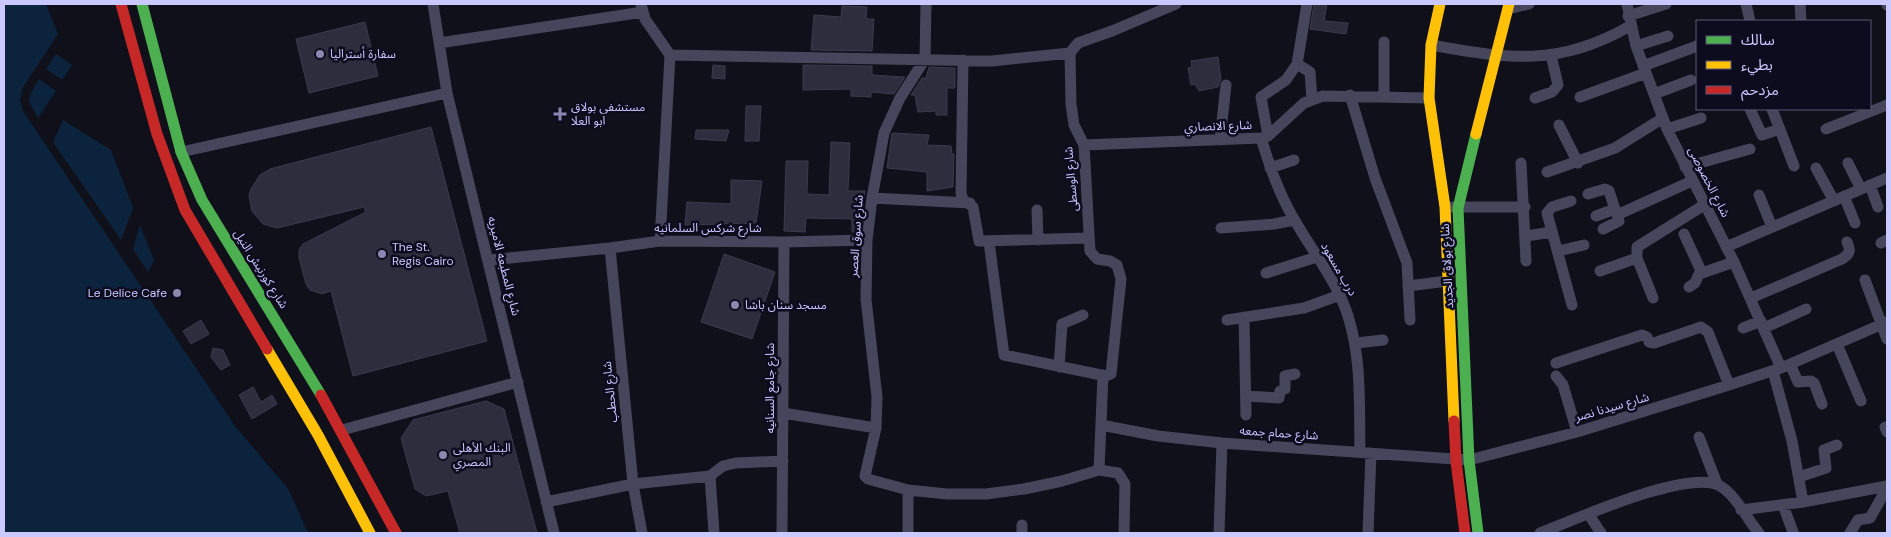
<svg xmlns="http://www.w3.org/2000/svg" width="1891" height="537" font-family="'DM Sans','Noto Sans Arabic',sans-serif">
<rect width="100%" height="100%" fill="#10101a"/>
<!-- water -->
<path fill="#0c233e" d="M 4,4 L 46,4 L 58,34 L 22,89 L 20,100 L 23,111 L 235,426 L 289,490 L 308,533 L 4,533 Z
M 56,54 L 72,65 L 62,80 L 46,69 Z
M 39,79 L 56,91 L 38,118 L 29,102 L 31,93 Z
M 63,120 L 111,150 L 133,208 L 121,240 L 53,142 Z
M 140,225 L 154,260 L 148,272 L 133,249 Z"/>
<!-- building -->
<path fill="#2d2d3d" stroke="#3c3a4f" d="M 1314,4 L 1327,4 L 1324,21 L 1348,23 L 1346,34 L 1310,29 Z
M 842,6 L 867,7 L 866,19 L 874,19 L 872,51 L 811,50 L 814,15 L 841,17 Z
M 365,22 L 378,76 L 309,93 L 296,39 Z
M 1218,57 L 1221,79 L 1218,87 L 1199,91 L 1195,84 L 1191,85 L 1188,68 L 1192,67 L 1191,61 Z
M 713,65 L 725,66 L 725,79 L 712,78 Z
M 803,65 L 872,66 L 872,75 L 905,77 L 894,94 L 871,92 L 871,97 L 851,96 L 851,89 L 803,90 Z
M 929,67 L 955,68 L 955,88 L 947,88 L 947,115 L 936,115 L 936,111 L 918,112 L 915,95 L 911,95 L 922,78 L 926,78 Z
M 746,106 L 761,106 L 759,141 L 745,141 Z
M 431,127 L 487,341 L 353,376 L 331,291 L 322,294 L 310,290 L 306,284 L 299,258 L 299,250 L 303,244 L 366,212 L 364,207 L 277,228 L 263,224 L 252,211 L 249,196 L 251,189 L 260,175 L 270,169 Z
M 696,130 L 729,130 L 726,141 L 695,139 Z
M 892,133 L 929,135 L 927,145 L 951,146 L 952,154 L 954,154 L 953,187 L 927,191 L 927,172 L 887,168 Z
M 831,142 L 850,143 L 848,191 L 865,191 L 860,232 L 852,232 L 852,219 L 806,218 L 805,232 L 784,231 L 786,161 L 808,161 L 807,194 L 829,195 Z
M 731,180 L 762,181 L 756,223 L 685,225 L 687,202 L 731,204 Z
M 724,254 L 775,272 L 752,339 L 701,322 Z
M 201,320 L 209,334 L 191,344 L 183,331 Z
M 213,348 L 223,350 L 230,365 L 221,370 L 211,357 Z
M 253,387 L 261,402 L 272,395 L 277,404 L 252,419 L 239,395 Z
M 486,401 L 504,409 L 537,533 L 460,533 L 448,491 L 426,496 L 415,489 L 401,438 L 413,420 Z"/>
<g fill="none" stroke-linecap="round" stroke-linejoin="round">
<!-- street -->
<path stroke="#45465b" stroke-width="11" d="M 433,4 L 447,93 L 554,533
M 641,4 L 645,19 L 670,55 L 660,241
M 926,4 L 925,59 L 900,98 L 884,133 L 872,198 L 867,240 L 866,299 L 877,397 L 876,428 L 865,476 L 868,479 L 908,490 L 947,494 L 986,494 L 1024,489 L 1062,481 L 1099,470 L 1118,473 L 1125,484 L 1124,533
M 1627,4 L 1636,46 L 1667,129 L 1734,262 L 1781,368
M 1746,4 L 1750,21
M 1800,4 L 1801,21
M 1887,4 L 1887,5
M 1508,9 L 1529,4
M 1628,16 L 1666,4
M 1384,42 L 1384,96
M 439,43 L 643,12
M 1431,45 C 1509,59 1559,67 1630,26
M 1636,46 L 1668,36
M 670,55 L 992,61 L 1070,53
M 963,60 L 961,193 L 963,200 L 973,207 L 979,241 L 1088,238
M 1297,64 L 1310,72 L 1312,99
M 1643,66 L 1697,46
M 1654,94 L 1691,80
M 1350,95 L 1375,178 L 1407,263 L 1410,320
M 1580,97 L 1646,73
M 1535,98 L 1552,92 L 1558,85 L 1551,55
M 1750,109 L 1762,135 L 1780,129
M 1772,109 L 1794,166
M 1559,125 L 1578,163
M 1667,129 L 1701,118
M 1826,129 L 1887,105
M 1268,136 L 1261,97 L 1286,80 L 1297,64 L 1307,4
M 1261,138 C 1270,167 1279,194 1294,219 C 1312,251 1337,281 1348,316 C 1362,360 1359,406 1360,452
M 1220,140 L 1226,85
M 1084,145 L 1261,138 L 1268,136 L 1304,103 L 1323,96 L 1429,98
M 181,152 L 447,93
M 1521,163 L 1526,261
M 1848,163 L 1861,189
M 1685,167 L 1750,149
M 1270,168 L 1294,160
M 1816,168 L 1834,201
M 1547,172 L 1615,148 L 1663,118
M 1870,185 L 1878,207
M 1588,194 L 1605,189 L 1609,191 L 1619,221 L 1603,229
M 1759,195 L 1772,227
M 1844,196 L 1855,223
M 872,198 L 970,203
M 1571,201 L 1552,207 L 1547,213 L 1572,305
M 1452,207 L 1525,207
M 1037,210 L 1038,240
M 1617,215 L 1692,181
M 1596,216 L 1615,209
M 1221,228 L 1274,224 L 1294,220
M 1684,234 L 1702,273
M 1526,236 L 1552,232
M 989,242 L 1004,355 L 1106,376 L 1111,374 L 1121,279 L 1117,265 L 1110,261 L 1097,259 L 1090,251 L 1084,145 L 1074,125 L 1071,104 L 1070,53 L 1078,43 L 1112,31 L 1176,4
M 1881,243 L 1887,240
M 1726,247 L 1887,178
M 610,248 L 633,484 L 642,533
M 1558,251 L 1584,245
M 489,260 L 610,248 L 660,241 L 784,242 L 867,240
M 1600,271 L 1637,258
M 1266,273 L 1317,257
M 1865,280 L 1887,339
M 1408,286 L 1447,281
M 1689,287 L 1695,283 L 1699,274 L 1734,262
M 1653,298 L 1637,258 L 1637,247 L 1704,205
M 1751,298 L 1842,259 C 1850,254 1851,250 1847,242
M 1244,317 L 1246,415
M 1227,320 L 1304,308 L 1340,295
M 1743,328 L 1761,321
M 1764,328 L 1806,309
M 1356,343 L 1383,340
M 1837,344 L 1861,401
M 1556,363 L 1642,335 L 1647,337 L 1649,342 L 1654,343 L 1701,327 L 1708,332 L 1729,385
M 1790,364 L 1798,382 L 1811,381 L 1814,383 L 1822,404
M 1059,367 L 1062,324 L 1083,315
M 1773,371 L 1792,441 L 1803,502
M 1556,376 L 1563,385 L 1577,432
M 1246,396 L 1279,398 L 1280,391 L 1285,389 L 1285,376 L 1295,374
M 783,413 L 876,428
M 1101,425 L 1158,436 L 1222,443 L 1469,460 L 1577,432 L 1729,385 L 1781,368 L 1887,322
M 1885,427 L 1887,432
M 342,430 L 518,382
M 1699,437 L 1717,484
M 1099,470 L 1103,375
M 710,476 L 714,533
M 1799,477 L 1826,468 L 1824,450 L 1837,445
M 546,502 L 633,484 L 710,476 L 723,466 L 736,463 L 783,461
M 1783,505 L 1793,532
M 1741,510 L 1803,502 L 1887,486
M 1589,515 L 1601,533
M 1022,525 L 1022,533
M 782,533 L 784,242
M 908,533 L 908,490
M 1219,533 L 1222,443
M 1368,533 L 1371,453
M 1540,533 C 1574,520 1689,468 1720,486 C 1736,495 1747,519 1759,533
M 1850,533 L 1858,520 L 1870,518 L 1887,488"/>
<!-- fast -->
<path stroke="#4caf50" stroke-width="11" d="M 142,4 L 181,152 L 202,200 L 321,395
M 1476,134 L 1458,208 L 1469,460 L 1478,533"/>
<!-- slow -->
<path stroke="#ffc107" stroke-width="11" d="M 1440,4 L 1431,45 L 1429,98 L 1445,207 L 1454,421
M 1476,134 L 1509,4
M 267,349 L 318,435 L 370,533"/>
<!-- jam -->
<path stroke="#c62828" stroke-width="11" d="M 121,4 L 157,134 L 185,210 L 267,349
M 321,395 L 396,533
M 1454,421 L 1456,461 L 1465,533"/>
</g>
<!-- markers -->
<g fill="#8988af" stroke="#0d0c1e" stroke-width="2">
<circle cx="320" cy="54" r="5"/>
<path d="M557.5 106.5h5v5h5v5h-5v5h-5v-5h-5v-5h5z"/>
<circle cx="382" cy="254" r="5"/>
<circle cx="177" cy="293" r="5"/>
<circle cx="735" cy="305" r="5"/>
<circle cx="443" cy="455" r="5"/>
</g>
<g text-anchor="middle" stroke-width="5" stroke-linejoin="round" paint-order="stroke">
<!-- poi labels -->
<g font-size="12" fill="#cac9ff" stroke="#0d0c1e" text-anchor="start">
<text x="330" y="58">سفارة أستراليا</text>
<text x="571" y="111">مستشفي بولاق<tspan x="571" dy="14">ابو العلا</tspan></text>
<text x="392" y="251">The St.<tspan x="392" dy="14">Regis Cairo</tspan></text>
<text x="167" y="297" text-anchor="end">Le Delice Cafe</text>
<text x="745" y="309">مسجد سنان باشا</text>
<text x="453" y="452">البنك الأهلى<tspan x="453" dy="14">المصري</tspan></text>
</g>
<!-- street labels -->
<g font-size="12" fill="#cac9ff" stroke="#0d0c1e">
<text transform="translate(1218 126) rotate(-2)" y="4">شارع الانصاري</text>
<text transform="translate(1071 179) rotate(-95)" y="4">شارع الوسطى</text>
<text transform="translate(1709 182) rotate(63)" y="4">شارع الخصوصى</text>
<text x="708" y="232">شارع شركس السلمانيه</text>
<text transform="translate(856 236) rotate(-86)" y="4">شارع سوق العصر</text>
<text transform="translate(504 266) rotate(76)" y="4">شارع المطبعه الاميريه</text>
<text transform="translate(1447 266) rotate(-93)" y="4">شارع بولاق الجديد</text>
<text transform="translate(261 269) rotate(58)" y="4">شارع كورنيش النيل</text>
<text transform="translate(1339 269) rotate(60)" y="4">درب مسعود</text>
<text transform="translate(770 388) rotate(-90)" y="4">شارع جامع السنانيه</text>
<text transform="translate(610 392) rotate(-96)" y="4">شارع الحطب</text>
<text transform="translate(1612 407) rotate(-16)" y="4">شارع سيدنا نصر</text>
<text transform="translate(1279 433) rotate(4)" y="4">شارع حمام جمعه</text>
</g>
</g>
<!-- border -->
<rect width="1891" height="537" fill="none" stroke="#cac9ff" stroke-width="10"/>
<!-- legend -->
<rect x="1696" y="20" width="175" height="90" fill="#0d0c1e" stroke="#595878"/>
<rect x="1706" y="36" width="25" height="8" fill="#4caf50" stroke="#595878"/>
<text x="1741" y="45" font-size="15" fill="#cac9ff">سالك</text>
<rect x="1706" y="61" width="25" height="8" fill="#ffc107" stroke="#595878"/>
<text x="1741" y="70" font-size="15" fill="#cac9ff">بطيء</text>
<rect x="1706" y="86" width="25" height="8" fill="#c62828" stroke="#595878"/>
<text x="1741" y="95" font-size="15" fill="#cac9ff">مزدحم</text>
</svg>
